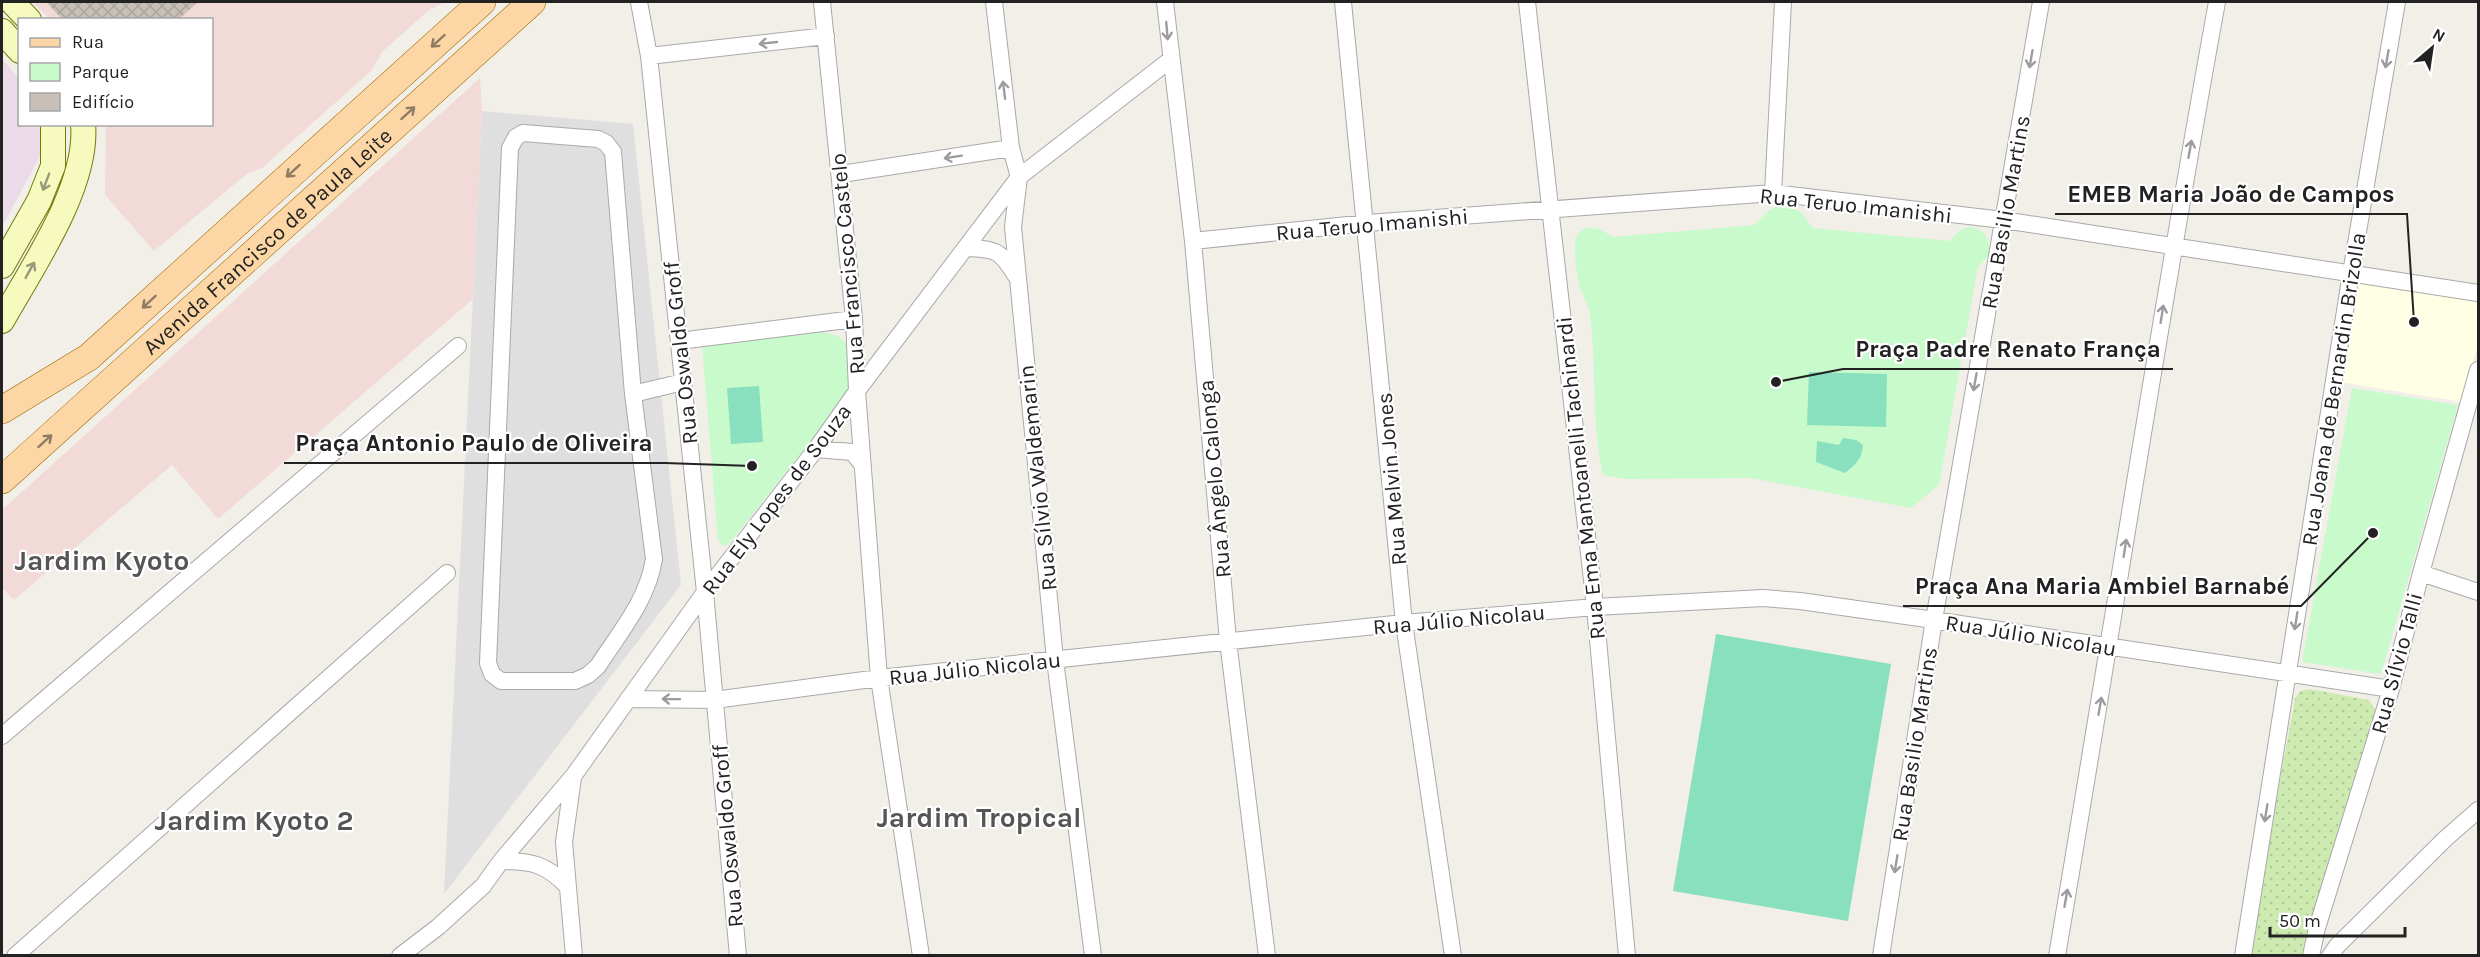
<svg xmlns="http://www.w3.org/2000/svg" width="2480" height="957" font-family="Karla,sans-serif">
<defs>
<pattern id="grass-dots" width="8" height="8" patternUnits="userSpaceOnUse" patternTransform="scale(1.5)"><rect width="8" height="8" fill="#cdebb0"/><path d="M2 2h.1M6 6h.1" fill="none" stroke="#b0c997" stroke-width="1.8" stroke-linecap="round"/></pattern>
<pattern id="building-cross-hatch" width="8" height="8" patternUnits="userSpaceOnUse" patternTransform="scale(1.5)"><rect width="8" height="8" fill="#c7bfb8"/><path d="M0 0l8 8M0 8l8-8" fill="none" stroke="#aba49e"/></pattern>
</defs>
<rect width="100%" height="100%" fill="#f2efe9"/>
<!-- residential -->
<path fill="#e0dfdf" d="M 482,111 L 633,124 L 681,585 L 444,894 Z"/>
<!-- commercial -->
<path fill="#f2dad9" d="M 33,2 L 445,2 L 429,10 L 383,51 L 371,71 L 262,168 L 248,173 L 154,251 L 105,195 L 106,125 L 212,124 L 212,20 L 49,19 Z
M 480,78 L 482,111 L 473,299 L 218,519 L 172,465 L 14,600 L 2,588 L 2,510 Z"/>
<!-- industrial -->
<path fill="#ebdbe8" d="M 2,59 L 19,78 L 20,124 L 40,125 L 47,143 L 2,227 Z"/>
<!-- education -->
<path fill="#ffffe5" d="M 2357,281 L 2478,300 L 2478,344 L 2462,402 L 2341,382 Z"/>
<!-- grass -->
<path fill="url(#grass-dots)" d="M 2309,689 L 2369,700 L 2377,713 L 2305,955 L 2247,956 L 2295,699 L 2300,691 Z"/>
<!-- park -->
<path fill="#c8facc" d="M 1779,206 L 1800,211 L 1813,228 L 1950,241 C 1954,236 1959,230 1965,228 C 1978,224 1992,238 1989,251 C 1988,258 1983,262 1978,267 L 1939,485 L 1911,508 L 1750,478 L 1625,479 L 1603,475 C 1591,422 1597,368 1590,315 C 1589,306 1584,298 1581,290 C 1577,280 1572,244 1577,236 C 1586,221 1602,230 1613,237 L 1754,225 L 1769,210 Z
M 823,332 L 838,336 L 846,343 L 851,391 L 729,544 L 723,546 L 718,540 L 702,346 Z
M 2352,388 L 2458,405 L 2381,674 L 2302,662 Z"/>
<!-- pitch -->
<path fill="#88e0be" d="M 1809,372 L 1887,374 L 1886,427 L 1807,425 Z
M 759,386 L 763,442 L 731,444 L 727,388 Z
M 1843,438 L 1856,440 L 1863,445 C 1862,459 1856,464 1845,473 L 1816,462 L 1817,441 L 1839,445 Z
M 1716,634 L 1891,664 L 1848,921 L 1673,891 Z"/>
<!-- building -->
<path fill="url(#building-cross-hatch)" d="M 46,2 L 198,2 L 178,20 L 63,20 Z"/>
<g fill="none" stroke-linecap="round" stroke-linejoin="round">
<!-- street casing -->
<g stroke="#a9a9a9" stroke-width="18">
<path id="street" d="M 639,2 L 649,56 L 705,592 L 738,956
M 822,2 L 854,319 L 857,391 L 879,678 L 921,956
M 994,2 L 1011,148 L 1019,177 L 1013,227 L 1018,278 L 1055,660 L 1093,956
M 1165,2 L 1193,241 L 1228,641 L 1267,956
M 1343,2 L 1404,623 L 1453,956
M 1527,2 L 1595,607 L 1627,956
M 649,56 L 826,36
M 523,133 L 598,139 L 606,143 L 613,152 L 633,394 L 654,559 C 648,599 620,632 598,666 L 588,675 L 575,681 L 501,681 L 492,674 L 488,663 L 510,148 L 516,137 Z
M 841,174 L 1011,148
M 1773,193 L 1783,2
M 1193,241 L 1367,223 L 1773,193 L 2003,220 L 2478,293
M 966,248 C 996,249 1000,250 1016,276
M 679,341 L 854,319
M 633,394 L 683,382
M 816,449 L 852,452 L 862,464
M 2421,573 L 2478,592
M 628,699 L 714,700 L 879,678 L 1404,623 L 1595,607 L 1763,598 L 1800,601 L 1934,620 L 2391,689
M 2,736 L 458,346
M 573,778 L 564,842 L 574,956
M 501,861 C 532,861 546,864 568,887
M 15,956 L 447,573
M 400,956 L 438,927 L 483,886 L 501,861 L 574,775 L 705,592 L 816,449 L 857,391 L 1019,177 L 1170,60
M 1881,956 L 1934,620 L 2041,2
M 2057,956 C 2111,638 2159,319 2217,2
M 2243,956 L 2351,273 L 2397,2
M 2311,956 L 2317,928 L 2391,689 L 2421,573 L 2478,370
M 2330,956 L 2337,946 L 2445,839 L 2478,810"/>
</g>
<!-- secondary casing -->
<g stroke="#707d05" stroke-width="26">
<path id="secondary" d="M 12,2 L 29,20
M 2,31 L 20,51
M 2,266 L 39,201 L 53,166 L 53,124
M 2,321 C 31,269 89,186 83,124"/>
</g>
<!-- primary casing -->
<g stroke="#a06b00" stroke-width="28">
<g id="primary">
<path d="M 2,410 L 89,357 L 482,2"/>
<path id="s1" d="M 2,480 L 532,2"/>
</g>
</g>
<!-- street -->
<use href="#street" stroke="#fff" stroke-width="16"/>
<!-- secondary -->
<use href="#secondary" stroke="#f7fabf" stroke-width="24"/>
<!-- primary -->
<use href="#primary" stroke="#fcd6a4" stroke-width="27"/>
</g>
<!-- one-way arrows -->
<defs><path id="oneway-shaft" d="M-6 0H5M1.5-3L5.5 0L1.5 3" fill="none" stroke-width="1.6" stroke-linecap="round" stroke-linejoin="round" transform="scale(1.5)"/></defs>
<g stroke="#9c9c9c">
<use href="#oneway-shaft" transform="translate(1167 31) rotate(85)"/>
<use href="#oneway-shaft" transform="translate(768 43) rotate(174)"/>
<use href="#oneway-shaft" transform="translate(2031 59) rotate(100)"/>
<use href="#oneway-shaft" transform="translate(2387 59) rotate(100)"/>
<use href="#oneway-shaft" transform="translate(1004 90) rotate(-97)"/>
<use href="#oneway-shaft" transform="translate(2190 149) rotate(-80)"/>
<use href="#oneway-shaft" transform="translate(953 157) rotate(171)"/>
<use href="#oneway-shaft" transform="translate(2162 314) rotate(-81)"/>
<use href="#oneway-shaft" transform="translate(1975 382) rotate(100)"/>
<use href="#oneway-shaft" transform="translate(2125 548) rotate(-81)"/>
<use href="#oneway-shaft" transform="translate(2296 621) rotate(99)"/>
<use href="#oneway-shaft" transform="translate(671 699) rotate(-179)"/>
<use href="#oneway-shaft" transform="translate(2100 706) rotate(-80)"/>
<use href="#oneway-shaft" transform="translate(2266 813) rotate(99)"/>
<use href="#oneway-shaft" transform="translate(1896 864) rotate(99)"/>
<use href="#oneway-shaft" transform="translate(2066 898) rotate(-80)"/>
</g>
<g stroke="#8f7c63">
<use href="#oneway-shaft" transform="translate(438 41) rotate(138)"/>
<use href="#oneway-shaft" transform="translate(408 113) rotate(-42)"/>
<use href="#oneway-shaft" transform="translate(293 171) rotate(138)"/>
<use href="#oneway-shaft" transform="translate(149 302) rotate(137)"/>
<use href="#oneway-shaft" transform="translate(45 441) rotate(-42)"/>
</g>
<g stroke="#979978">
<use href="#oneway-shaft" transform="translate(46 182) rotate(111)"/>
<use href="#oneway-shaft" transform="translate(30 270) rotate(-61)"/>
</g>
<g text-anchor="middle" stroke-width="4.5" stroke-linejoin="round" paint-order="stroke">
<!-- street labels -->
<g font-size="22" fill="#222" stroke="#fff">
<text transform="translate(1856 205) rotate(6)" y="8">Rua Teruo Imanishi</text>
<text transform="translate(2005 212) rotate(-80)" y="8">Rua Basilio Martins</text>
<text transform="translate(1372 224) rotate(-5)" y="8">Rua Teruo Imanishi</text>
<text dy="8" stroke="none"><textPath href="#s1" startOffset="357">Avenida Francisco de Paula Leite</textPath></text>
<text transform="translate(847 264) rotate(-95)" y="8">Rua Francisco Castelo</text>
<text transform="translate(680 353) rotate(-96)" y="8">Rua Oswaldo Groff</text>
<text transform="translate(2333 389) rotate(-81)" y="8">Rua Joana de Bernardin Brizolla</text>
<text transform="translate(1037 478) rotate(-96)" y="8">Rua Sílvio Waldemarin</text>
<text transform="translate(1580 478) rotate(-96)" y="8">Rua Ema Mantoanelli Tachinardi</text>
<text transform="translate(1214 479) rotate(-95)" y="8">Rua Ângelo Calonga</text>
<text transform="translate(1391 479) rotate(-95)" y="8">Rua Melvin Jones</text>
<text transform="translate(776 499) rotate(-53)" y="8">Rua Ely Lopes de Souza</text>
<text transform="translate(1459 619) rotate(-5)" y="8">Rua Júlio Nicolau</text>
<text transform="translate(2031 635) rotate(9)" y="8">Rua Júlio Nicolau</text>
<text transform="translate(2396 663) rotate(-75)" y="8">Rua Sílvio Talli</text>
<text transform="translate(975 668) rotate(-6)" y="8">Rua Júlio Nicolau</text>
<text transform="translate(1914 744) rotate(-81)" y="8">Rua Basilio Martins</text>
<text transform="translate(727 836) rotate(-95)" y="8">Rua Oswaldo Groff</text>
</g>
<!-- district labels -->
<g font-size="28" font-weight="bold" fill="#555" stroke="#fff">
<text x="102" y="570">Jardim Kyoto</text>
<text x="979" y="827">Jardim Tropical</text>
<text x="254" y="830">Jardim Kyoto 2</text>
</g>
</g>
<!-- callouts -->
<path fill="none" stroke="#222" stroke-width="2" d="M2414 322L2407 214H2055M1776 382L1843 369H2173M752 466L665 463H284M2373 533L2301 606H1903"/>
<g fill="#222" stroke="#fff" stroke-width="2">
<circle cx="2414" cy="322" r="6"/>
<circle cx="1776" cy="382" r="6"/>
<circle cx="752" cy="466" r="6"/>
<circle cx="2373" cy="533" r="6"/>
</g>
<g font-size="24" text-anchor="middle" font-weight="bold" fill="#222" stroke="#fff" stroke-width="4.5" stroke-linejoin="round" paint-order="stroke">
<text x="2231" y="202">EMEB Maria João de Campos</text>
<text x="2008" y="357">Praça Padre Renato França</text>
<text x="474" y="451">Praça Antonio Paulo de Oliveira</text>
<text x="2102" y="594">Praça Ana Maria Ambiel Barnabé</text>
</g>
<!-- border -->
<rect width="2480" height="957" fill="none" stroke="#222222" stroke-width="6"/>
<!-- legend -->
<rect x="18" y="18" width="195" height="108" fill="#ffffff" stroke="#a7a7a7" stroke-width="1.5"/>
<rect x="30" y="38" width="30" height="9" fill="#fcd6a4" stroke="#a7a7a7" stroke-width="1.5"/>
<text x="72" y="48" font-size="18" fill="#222222">Rua</text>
<rect x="30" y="63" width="30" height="18" fill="#c8facc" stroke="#a7a7a7" stroke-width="1.5"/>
<text x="72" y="78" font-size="18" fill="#222222">Parque</text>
<rect x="30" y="93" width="30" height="18" fill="#c7bfb8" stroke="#a7a7a7" stroke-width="1.5"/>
<text x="72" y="108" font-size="18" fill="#222222">Edifício</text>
<!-- north arrow -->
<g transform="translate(2432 48) rotate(29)" stroke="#ffffff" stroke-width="4.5" paint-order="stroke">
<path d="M0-4.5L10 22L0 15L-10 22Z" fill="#222222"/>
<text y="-9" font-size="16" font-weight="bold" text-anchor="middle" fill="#222222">N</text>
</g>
<!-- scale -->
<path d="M2270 927v9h135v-9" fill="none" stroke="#222222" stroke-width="3"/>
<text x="2279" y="927" font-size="18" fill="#222222" stroke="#ffffff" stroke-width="4.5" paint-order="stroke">50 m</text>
</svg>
